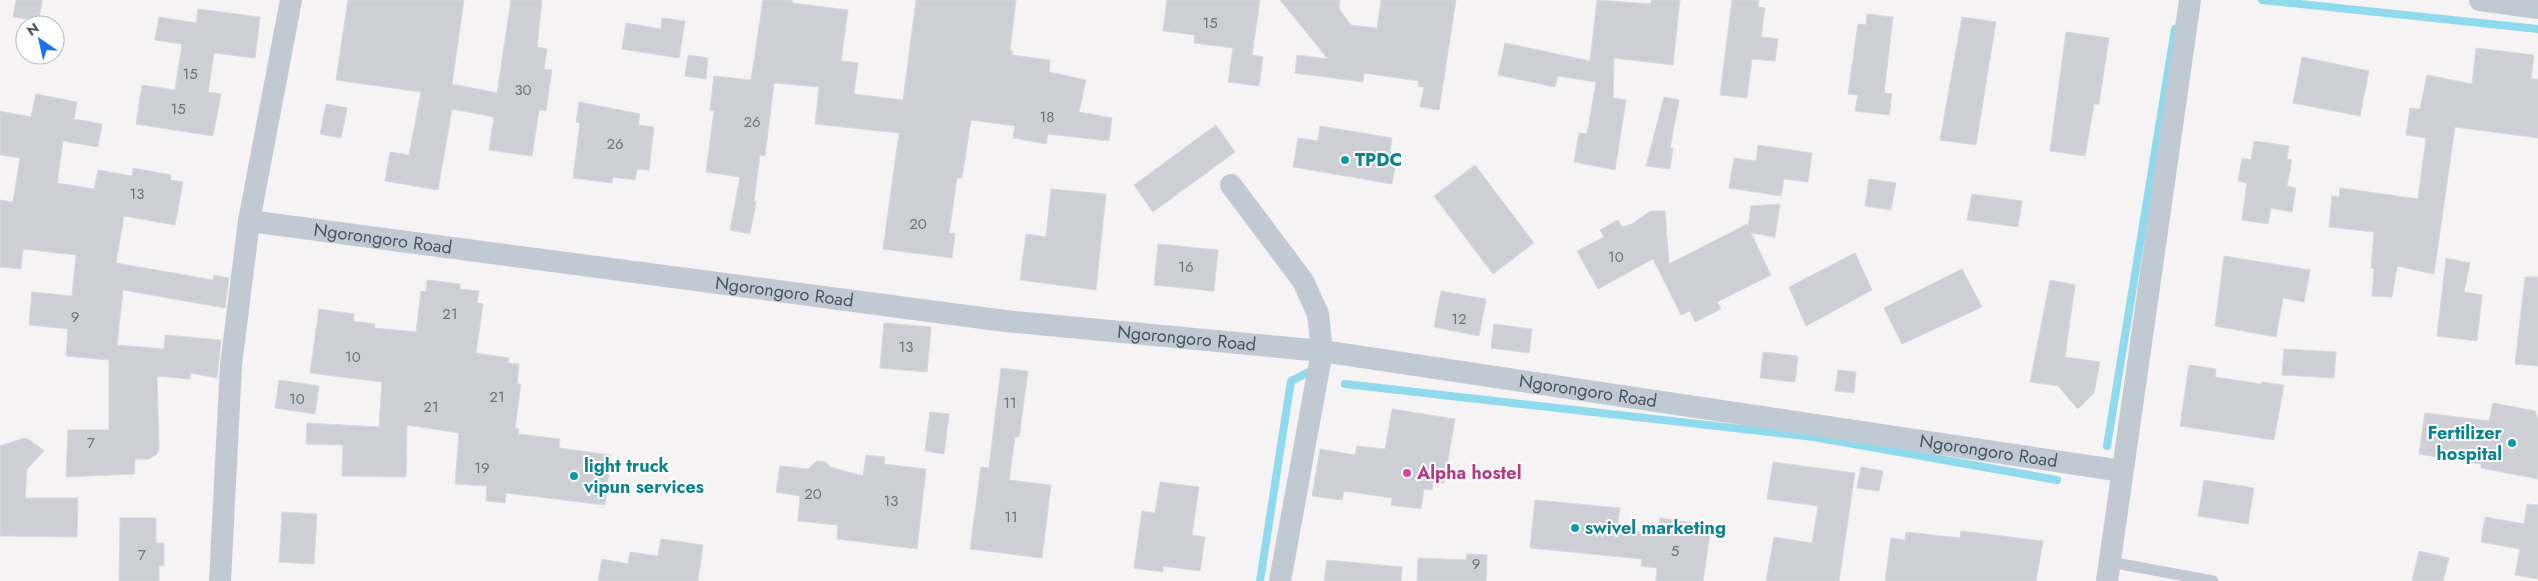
<svg xmlns="http://www.w3.org/2000/svg" width="2538" height="581" font-family="Jost,sans-serif">
<rect width="100%" height="100%" fill="#f5f3f3"/>
<g fill="none" stroke-linecap="round" stroke-linejoin="round">
<!-- stream -->
<path stroke="#90daee" stroke-width="8" d="M 2262,0 L 2538,29
M 1345,384 L 1814,437 L 2057,480
M 2107,446 L 2175,29
M 1260,581 L 1291,381 L 1311,371"/>
</g>
<!-- building -->
<path fill="#cdcfd5" stroke="#d7d9de" d="M 16,0 L 42,0 L 39,20 L 13,17 Z
M 348,0 L 464,0 L 452,84 L 497,93 L 511,0 L 542,0 L 537,47 L 547,49 L 544,69 L 552,70 L 546,111 L 539,110 L 532,156 L 489,150 L 494,117 L 452,109 L 438,190 L 385,181 L 390,152 L 409,155 L 421,92 L 336,80 Z
M 763,0 L 792,0 L 792,3 L 848,10 L 841,61 L 858,63 L 854,94 L 903,100 L 916,0 L 1016,0 L 1010,51 L 1013,51 L 1012,55 L 1050,60 L 1049,72 L 1086,80 L 1079,112 L 1112,118 L 1109,141 L 1048,134 L 1046,144 L 1013,138 L 1015,126 L 971,120 L 962,178 L 957,178 L 949,233 L 955,234 L 952,258 L 883,249 L 899,133 L 815,124 L 819,87 L 774,83 L 765,156 L 760,155 L 754,201 L 756,202 L 750,234 L 730,230 L 740,177 L 706,172 L 714,111 L 710,110 L 714,76 L 751,80 Z
M 1167,0 L 1260,0 L 1252,55 L 1263,57 L 1259,86 L 1228,82 L 1233,48 L 1194,43 L 1195,35 L 1163,31 Z
M 1280,0 L 1340,0 L 1339,9 L 1351,25 L 1377,28 L 1381,0 L 1456,0 L 1439,110 L 1420,107 L 1424,87 L 1418,86 L 1419,81 L 1364,73 L 1363,82 L 1295,73 L 1297,55 L 1328,59 Z
M 1597,0 L 1651,4 L 1652,0 L 1680,0 L 1673,65 L 1614,58 L 1613,98 L 1626,100 L 1615,170 L 1574,162 L 1579,133 L 1587,134 L 1596,82 L 1558,76 L 1555,87 L 1498,75 L 1505,43 L 1590,61 Z
M 1732,0 L 1759,0 L 1758,7 L 1765,8 L 1761,37 L 1778,39 L 1775,61 L 1752,59 L 1747,98 L 1720,95 Z
M 198,9 L 260,17 L 255,58 L 214,53 L 208,92 L 221,94 L 213,136 L 136,124 L 142,85 L 175,90 L 182,44 L 155,40 L 159,17 L 196,23 Z
M 1867,14 L 1893,17 L 1884,93 L 1892,94 L 1889,115 L 1855,111 L 1858,95 L 1848,94 L 1858,24 L 1866,25 Z
M 1962,17 L 1996,22 L 1976,145 L 1940,140 Z
M 662,18 L 685,21 L 679,58 L 622,49 L 626,23 L 661,29 Z
M 2066,32 L 2109,38 L 2099,104 L 2094,104 L 2085,156 L 2050,151 Z
M 2476,48 L 2534,55 L 2531,79 L 2538,79 L 2538,138 L 2455,127 L 2434,274 L 2397,266 L 2392,297 L 2372,296 L 2374,269 L 2371,268 L 2374,232 L 2329,227 L 2332,196 L 2339,197 L 2340,188 L 2418,199 L 2426,138 L 2406,135 L 2410,108 L 2420,109 L 2427,75 L 2472,84 Z
M 688,55 L 708,58 L 706,79 L 685,76 Z
M 2302,57 L 2369,71 L 2360,116 L 2293,103 Z
M 36,94 L 77,102 L 74,119 L 102,124 L 98,147 L 63,141 L 57,183 L 94,189 L 98,170 L 132,176 L 133,168 L 171,175 L 170,180 L 183,182 L 175,225 L 124,216 L 116,263 L 213,280 L 214,275 L 229,278 L 225,308 L 123,290 L 117,345 L 164,349 L 165,335 L 221,340 L 217,378 L 191,373 L 190,379 L 157,376 L 159,448 L 157,454 L 149,459 L 135,459 L 134,474 L 66,477 L 68,430 L 109,430 L 109,360 L 66,356 L 68,329 L 29,325 L 32,292 L 72,296 L 76,255 L 23,249 L 21,269 L 0,267 L 0,200 L 13,202 L 20,158 L 0,155 L 0,111 L 31,117 Z
M 1664,97 L 1679,100 L 1670,148 L 1673,148 L 1670,169 L 1646,166 Z
M 579,102 L 640,114 L 638,125 L 654,127 L 649,170 L 637,169 L 635,180 L 613,177 L 612,183 L 573,178 L 580,123 L 576,122 Z
M 326,104 L 347,108 L 341,138 L 320,134 Z
M 1216,125 L 1235,152 L 1153,212 L 1134,185 Z
M 1320,126 L 1392,138 L 1390,152 L 1397,154 L 1392,184 L 1293,167 L 1298,138 L 1318,141 Z
M 2254,141 L 2289,146 L 2287,159 L 2292,160 L 2287,186 L 2296,188 L 2292,212 L 2271,208 L 2268,224 L 2242,220 L 2247,183 L 2238,181 L 2242,158 L 2251,160 Z
M 1758,145 L 1812,153 L 1808,182 L 1784,179 L 1781,196 L 1729,188 L 1734,158 L 1756,161 Z
M 1475,165 L 1534,243 L 1493,274 L 1434,196 Z
M 1869,179 L 1896,183 L 1891,210 L 1865,206 Z
M 1051,189 L 1106,194 L 1096,290 L 1020,280 L 1026,234 L 1046,237 Z
M 1972,194 L 2022,201 L 2018,227 L 1967,220 Z
M 1780,204 L 1775,237 L 1751,233 L 1771,275 L 1717,302 L 1721,309 L 1695,322 L 1690,311 L 1681,315 L 1653,259 L 1598,289 L 1577,251 L 1604,237 L 1600,230 L 1618,220 L 1622,227 L 1632,224 L 1650,211 L 1665,211 L 1669,264 L 1747,224 L 1748,227 L 1751,206 Z
M 1158,244 L 1218,250 L 1214,291 L 1154,285 Z
M 1855,253 L 1872,290 L 1806,326 L 1789,287 Z
M 2224,256 L 2310,270 L 2304,302 L 2283,298 L 2276,337 L 2215,326 Z
M 2446,258 L 2470,263 L 2464,292 L 2482,295 L 2477,341 L 2437,336 Z
M 1962,269 L 1982,307 L 1902,344 L 1884,308 Z
M 2525,277 L 2538,277 L 2538,366 L 2515,364 Z
M 427,280 L 460,284 L 460,289 L 479,291 L 477,303 L 483,304 L 476,353 L 509,358 L 508,363 L 519,364 L 517,384 L 521,384 L 515,428 L 519,429 L 518,434 L 560,439 L 559,448 L 611,455 L 605,505 L 506,493 L 505,503 L 486,501 L 487,486 L 455,484 L 459,433 L 407,425 L 406,477 L 342,476 L 343,445 L 306,444 L 307,423 L 379,427 L 382,382 L 310,373 L 319,309 L 354,314 L 353,321 L 375,324 L 374,328 L 416,332 L 421,291 L 426,292 Z
M 2050,280 L 2075,285 L 2065,357 L 2100,362 L 2094,393 L 2078,409 L 2058,386 L 2030,382 Z
M 1441,291 L 1486,299 L 1479,336 L 1434,327 Z
M 884,323 L 931,327 L 927,372 L 880,368 Z
M 1494,324 L 1532,329 L 1529,353 L 1491,348 Z
M 2284,349 L 2336,352 L 2334,378 L 2282,375 Z
M 1763,352 L 1798,356 L 1795,382 L 1760,378 Z
M 2189,365 L 2216,369 L 2215,377 L 2261,384 L 2262,382 L 2284,385 L 2274,440 L 2180,426 Z
M 1001,368 L 1028,371 L 1019,437 L 1015,437 L 1009,480 L 1051,485 L 1042,558 L 970,549 L 981,467 L 989,468 Z
M 1838,370 L 1856,372 L 1854,393 L 1835,391 Z
M 279,380 L 319,386 L 315,414 L 275,408 Z
M 2493,403 L 2535,411 L 2538,419 L 2538,479 L 2481,468 L 2481,464 L 2419,454 L 2425,413 L 2489,421 Z
M 1392,409 L 1455,419 L 1444,483 L 1433,482 L 1432,490 L 1424,489 L 1421,509 L 1391,505 L 1392,498 L 1344,491 L 1342,500 L 1312,496 L 1320,449 L 1355,455 L 1357,446 L 1385,449 Z
M 930,412 L 949,414 L 944,454 L 925,451 Z
M 24,438 L 30,440 L 44,451 L 27,469 L 25,498 L 78,498 L 77,537 L 0,536 L 0,446 Z
M 866,455 L 885,457 L 884,464 L 926,469 L 917,549 L 837,539 L 838,525 L 798,521 L 800,496 L 776,492 L 780,466 L 808,469 L 817,461 L 826,462 L 830,467 L 863,476 Z
M 1773,462 L 1855,473 L 1839,581 L 1766,581 L 1774,537 L 1812,543 L 1818,506 L 1767,499 Z
M 1861,467 L 1883,471 L 1879,491 L 1857,488 Z
M 2204,480 L 2254,488 L 2248,524 L 2198,516 Z
M 1160,482 L 1199,487 L 1192,535 L 1205,537 L 1200,571 L 1163,566 L 1163,572 L 1134,568 L 1142,511 L 1155,513 Z
M 1535,500 L 1620,508 L 1617,529 L 1657,535 L 1660,518 L 1711,526 L 1703,581 L 1656,581 L 1657,568 L 1641,566 L 1642,559 L 1530,548 Z
M 2527,504 L 2538,505 L 2538,579 L 2515,575 L 2520,549 L 2481,542 L 2485,517 L 2524,524 Z
M 282,512 L 317,514 L 314,564 L 279,562 Z
M 120,518 L 156,518 L 156,543 L 164,543 L 164,566 L 159,566 L 159,581 L 119,581 Z
M 1961,531 L 2043,541 L 2036,581 L 1885,581 L 1891,538 L 1905,540 L 1906,532 L 1960,538 Z
M 661,539 L 703,545 L 698,581 L 598,581 L 602,559 L 628,564 L 630,552 L 658,556 Z
M 2419,551 L 2449,558 L 2443,581 L 2412,581 Z
M 1467,554 L 1487,555 L 1486,581 L 1417,581 L 1418,558 L 1466,560 Z
M 1327,560 L 1402,567 L 1401,581 L 1324,581 Z"/>
<g fill="none" stroke-linecap="round" stroke-linejoin="round">
<!-- lane -->
<path stroke="#c1cad2" stroke-width="11" d="M 2110,562 L 2213,581"/>
<!-- street -->
<g stroke="#c1cad2" stroke-width="22">
<path d="M 2480,0 L 2538,8"/>
<path d="M 1231,185 L 1303,281 L 1318,314 L 1322,351 L 1280,581"/>
<path id="s1" d="M 249,221 L 1005,321 L 1322,351 L 2122,471"/>
<path d="M 220,581 L 231,365 L 249,221 L 291,0"/>
<path d="M 2107,581 L 2190,0"/>
</g>
</g>
<!-- markers -->
<g fill="#0f9aa8" stroke="#fff" stroke-width="2">
<circle cx="1345" cy="160" r="5"/>
<circle cx="2512" cy="443" r="5"/>
<circle cx="574" cy="476" r="5"/>
<circle cx="1575" cy="528" r="5"/>
</g>
<circle fill="#d1479c" stroke="#fff" stroke-width="2" cx="1407" cy="473" r="5"/>
<g text-anchor="middle" stroke-width="4" stroke-linejoin="round" paint-order="stroke">
<!-- number labels -->
<g font-size="15" fill="#6b747e">
<text x="1210" y="28">15</text>
<text x="190" y="79">15</text>
<text x="523" y="95">30</text>
<text x="178" y="114">15</text>
<text x="1047" y="122">18</text>
<text x="752" y="127">26</text>
<text x="615" y="149">26</text>
<text x="137" y="199">13</text>
<text x="918" y="229">20</text>
<text x="1616" y="262">10</text>
<text x="1186" y="272">16</text>
<text x="450" y="319">21</text>
<text x="75" y="322">9</text>
<text x="1459" y="324">12</text>
<text x="906" y="352">13</text>
<text x="353" y="362">10</text>
<text x="497" y="402">21</text>
<text x="297" y="404">10</text>
<text x="1010" y="408">11</text>
<text x="431" y="412">21</text>
<text x="91" y="448">7</text>
<text x="482" y="473">19</text>
<text x="813" y="499">20</text>
<text x="891" y="506">13</text>
<text x="1011" y="522">11</text>
<text x="1675" y="556">5</text>
<text x="142" y="560">7</text>
<text x="1476" y="569">9</text>
</g>
<!-- culture labels -->
<g font-size="18" font-weight="bold" fill="#0d838f" stroke="#fff" text-anchor="start">
<text x="1355" y="166">TPDC</text>
<text x="2502" y="439" text-anchor="end">Fertilizer<tspan x="2502" dy="21">hospital</tspan></text>
<text x="584" y="472">light truck<tspan x="584" dy="21">vipun services</tspan></text>
<text x="1585" y="534">swivel marketing</text>
</g>
<!-- street labels -->
<g font-size="18" fill="#4a5661" stroke="#fff">
<text dy="6" stroke="none"><textPath href="#s1" startOffset="135">Ngorongoro Road</textPath></text>
<text dy="6" stroke="none"><textPath href="#s1" startOffset="540">Ngorongoro Road</textPath></text>
<text dy="6" stroke="none"><textPath href="#s1" startOffset="945">Ngorongoro Road</textPath></text>
<text dy="6" stroke="none"><textPath href="#s1" startOffset="1350">Ngorongoro Road</textPath></text>
<text dy="6" stroke="none"><textPath href="#s1" startOffset="1755">Ngorongoro Road</textPath></text>
</g>
<!-- hotel labels -->
<g font-size="18" font-weight="bold" fill="#b23c85" stroke="#fff" text-anchor="start">
<text x="1417" y="479">Alpha hostel</text>
</g>
</g>
<!-- north arrow -->
<g transform="translate(40 40) rotate(326)"><circle r="24" fill="#ffffff" stroke="#b7bbc0"/>
<path d="M0-4L9 19L0 12L-9 19Z" fill="#1a73e8"/>
<text y="-8" font-size="14" font-weight="bold" text-anchor="middle" fill="#4a5661">N</text>
</g>
</svg>
